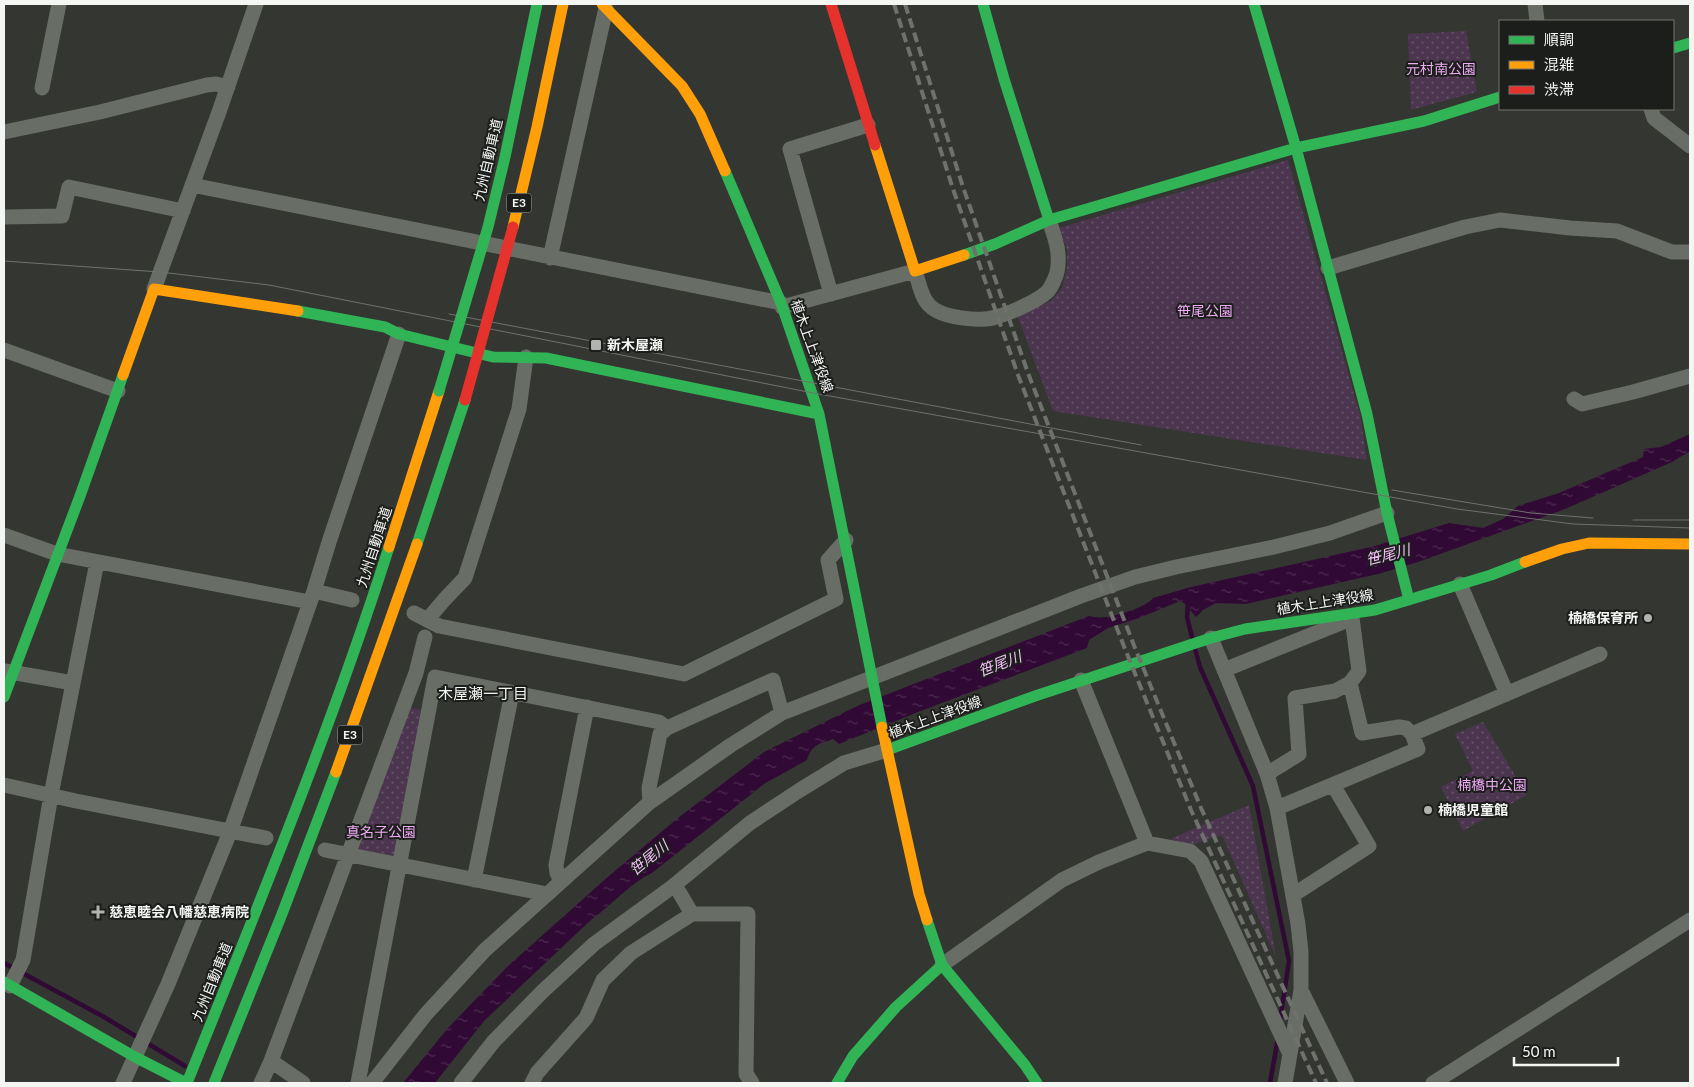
<svg xmlns="http://www.w3.org/2000/svg" width="1694" height="1087" font-family="Lato,'Noto Sans JP',sans-serif">
<defs>
<pattern id="park-dots" width="8" height="8" patternUnits="userSpaceOnUse" patternTransform="scale(1.25)"><rect width="8" height="8" fill="#4c354f"/><path d="M2 2h.1M6 6h.1" fill="none" stroke="#665369" stroke-width="1.8" stroke-linecap="round"/></pattern>
<pattern id="water-ripples" width="26" height="14" patternUnits="userSpaceOnUse" patternTransform="scale(1.25)"><rect width="26" height="14" fill="#300934"/><path d="M2 4q2-2 4 0t4 0M15 11q2-2 4 0t4 0" fill="none" stroke="#4e2d52"/></pattern>
</defs>
<rect width="100%" height="100%" fill="#343632"/>
<!-- park -->
<path fill="url(#park-dots)" d="M 1466,31 L 1477,92 L 1411,110 L 1408,34 Z
M 1288,160 L 1360,415 L 1367,460 L 1053,411 L 1018,317 L 1052,300 L 1062,288 L 1067,269 L 1067,250 L 1059,228 Z
M 410,707 L 424,711 L 395,856 L 356,849 Z
M 1483,722 L 1527,795 L 1463,831 L 1441,787 L 1473,771 L 1455,734 Z
M 1249,805 L 1276,957 L 1222,835 L 1191,845 L 1170,839 Z"/>
<!-- water -->
<path fill="url(#water-ripples)" d="M 1690,434 L 1690,451 L 1672,462 L 1565,509 L 1418,562 L 1382,573 L 1246,604 L 1216,603 L 1203,610 L 1196,617 L 1184,603 L 1180,601 L 1139,618 L 1108,628 L 1089,640 L 1087,648 L 918,712 L 839,744 L 833,739 C 819,744 812,744 807,760 L 764,784 L 652,873 C 630,883 612,905 592,919 L 484,1021 L 435,1083 L 403,1083 L 448,1028 L 507,967 L 610,875 L 678,818 L 764,752 L 857,706 L 1089,616 C 1094,617 1100,618 1105,617 C 1117,616 1146,607 1153,598 L 1191,587 L 1375,546 L 1449,523 L 1483,528 L 1503,519 L 1518,506 L 1559,493 L 1643,457 L 1644,449 L 1661,447 Z"/>
<g fill="none" stroke-linecap="round" stroke-linejoin="round">
<!-- stream -->
<path stroke="#300934" stroke-width="4.5" d="M 1188,603 L 1187,617 L 1192,637
M 1195,649 L 1200,667 L 1253,786 L 1289,961 L 1280,1020
M 4,963 L 104,1017 L 185,1066
M 1270,1083 L 1278,1038"/>
<!-- street -->
<path stroke="#686d65" stroke-width="15" d="M 1535,4 L 1537,21
M 42,88 L 59,4
M 1651,109 L 1654,118 L 1690,146
M 4,132 L 100,112 L 207,85 L 216,84 L 228,87
M 192,185 L 781,303
M 4,217 L 62,216 L 69,187 L 183,211
M 550,258 L 606,8
M 1328,268 L 1465,227 L 1500,220 L 1570,228 L 1617,231 L 1672,252 L 1690,252
M 154,289 L 219,112 L 256,4
M 831,294 L 790,149 L 868,125
M 782,307 L 915,271 C 919,282 921,298 930,306 C 942,318 980,322 996,317 C 1010,313 1036,302 1047,292 C 1051,288 1056,277 1057,272 C 1061,253 1055,238 1049,220
M 4,350 L 118,391
M 1574,399 L 1582,404 L 1633,392 L 1690,376
M 4,535 L 57,554 L 310,602
M 1460,584 L 1507,694
M 314,591 L 352,600
M 414,613 L 439,626 L 684,674 L 836,599 L 828,560 L 846,540
M 1352,618 L 1359,671 L 1350,683 L 1362,733 L 1399,727 L 1406,728 L 1412,734
M 428,619 L 444,600 L 465,578 L 519,409 L 526,357
M 1211,638 L 1267,774 L 1277,808 L 1298,924 L 1301,952 L 1301,990 L 1285,1083
M 1224,670 L 1343,622
M 5,671 L 73,683
M 1081,680 L 1147,843
M 667,728 L 773,680 L 782,713
M 1267,774 L 1299,754 L 1295,698 L 1335,691 L 1350,683
M 4,785 L 76,801 L 266,838
M 1277,808 L 1418,749 L 1412,734 L 1600,654
M 325,850 L 547,894
M 474,880 L 512,693
M 561,882 L 557,873 L 556,865 L 587,707
M 675,885 L 692,914
M 1293,895 L 1369,846 L 1333,785
M 942,965 L 1062,880 L 1099,862 L 1147,843 L 1190,851 L 1201,861 L 1289,1052
M 10,986 L 23,960 L 51,795 L 97,562
M 1301,990 L 1347,1083
M 123,1083 L 168,984 L 230,832 L 314,591 L 330,539 L 399,334
M 261,1083 L 271,1061
M 303,1083 L 271,1061 L 416,673 L 425,637
M 358,1083 L 435,677 L 659,722 L 667,728 L 660,734 L 649,788 L 650,802
M 372,1083 L 426,1014 L 485,950 L 650,802 L 731,745 L 782,713 L 1081,596 L 1135,577 L 1176,567 L 1274,547 L 1330,533 L 1387,513
M 461,1083 L 494,1041 L 543,991 L 594,944 L 672,887 L 750,823 L 800,790 L 844,763 L 887,750
M 532,1083 L 537,1073 L 586,1018 L 603,980 L 631,953 L 692,914 L 748,914 L 746,1074 L 752,1083
M 1433,1083 L 1690,920"/>
<!-- fast -->
<path stroke="#30b455" stroke-width="11" d="M 983,4 L 1004,79 L 1049,220
M 1254,4 L 1296,148 L 1367,414 L 1387,513 L 1409,600
M 1673,48 L 1690,43
M 725,171 L 781,303 L 819,414 L 882,727
M 964,255 L 995,244 L 1049,220 L 1296,148 L 1424,121 L 1500,97
M 298,311 L 385,327 L 399,334 L 493,357 L 546,358 L 819,414
M 417,544 L 465,400
M 4,697 L 80,496 L 123,375
M 887,750 L 1035,696 L 1211,638 L 1245,629 L 1375,610 L 1491,575 L 1525,562
M 927,920 L 942,965 L 1025,1065 L 1037,1083
M 4,982 L 135,1057 L 186,1083
M 187,1083 C 258,906 331,729 389,547
M 214,1083 L 282,914 L 336,772
M 837,1083 L 853,1056 L 896,1007 L 942,965"/>
<!-- slow -->
<path stroke="#ff9f0a" stroke-width="11" d="M 602,4 L 682,86 L 700,114 L 725,171
M 875,145 L 915,271 L 964,255
M 123,375 L 154,289 L 298,311
M 389,547 L 439,391
M 1525,562 L 1562,549 L 1589,543 L 1690,544
M 882,727 L 919,894 L 927,920
M 336,772 L 417,544"/>
<!-- jam -->
<path stroke="#e5322d" stroke-width="11" d="M 831,4 L 875,145"/>
<!-- tram -->
<path stroke="#6e716c" stroke-width="1" d="M 4,261 L 160,272 L 269,285 L 813,393 L 1457,509 L 1573,524 L 1690,528
M 449,314 L 1141,445
M 1392,490 L 1531,513 L 1593,518
M 1633,520 L 1690,520"/>
<!-- rail -->
<path stroke="#6e716c" stroke-width="4" stroke-dasharray="10 5" stroke-linecap="butt" d="M 894,4 L 953,189 L 1018,375 L 1125,649 L 1191,810 L 1316,1083
M 905,4 L 963,187 L 1028,373 L 1135,648 L 1201,808 L 1327,1083"/>
<!-- fast-bridge -->
<path stroke="#30b455" stroke-width="11" d="M 439,391 L 488,227 L 505,157 L 537,4"/>
<!-- slow-bridge -->
<path stroke="#ff9f0a" stroke-width="11" d="M 513,227 L 537,127 L 563,4"/>
<!-- jam-bridge -->
<path stroke="#e5322d" stroke-width="11" d="M 465,400 L 513,227"/>
</g>
<!-- markers -->
<g fill="#b0b3af" stroke="#1c1e1b" stroke-width="2">
<rect x="590" y="339" width="12" height="12" rx="2.5"/>
<circle cx="1648" cy="618" r="5"/>
<circle cx="1428" cy="810" r="5"/>
<path d="M95.5 904.5h5v5h5v5h-5v5h-5v-5h-5v-5h5z"/>
</g>
<g text-anchor="middle" stroke-width="4" stroke-linejoin="round" paint-order="stroke">
<!-- shield labels -->
<g fill="#1c1e1b" stroke="#b2b5b2" stroke-width="1">
<rect x="506.5" y="193.5" width="25" height="19" rx="4"/>
<rect x="337.5" y="725.5" width="25" height="19" rx="4"/>
</g>
<g font-size="12" font-weight="bold" fill="#f3f6f2">
<text x="519" y="207">E3</text>
<text x="350" y="739">E3</text>
</g>
<!-- park labels -->
<g font-size="14" fill="#efabf5" stroke="#1c1e1b">
<text x="1441" y="74">元村南公園</text>
<text x="1205" y="316">笹尾公園</text>
<text x="1492" y="790">楠橋中公園</text>
<text x="381" y="837">真名子公園</text>
</g>
<!-- street labels -->
<g font-size="14" fill="#f3f6f2" stroke="#1c1e1b">
<text transform="translate(488 160) rotate(-77)" y="5">九州自動車道</text>
<text transform="translate(812 346) rotate(70)" y="5">植木上上津役線</text>
<text transform="translate(374 547) rotate(-72)" y="5">九州自動車道</text>
<text transform="translate(1325 602) rotate(-9)" y="5">植木上上津役線</text>
<text transform="translate(935 717) rotate(-20)" y="5">植木上上津役線</text>
<text transform="translate(212 982) rotate(-68)" y="5">九州自動車道</text>
</g>
<!-- poi labels -->
<g font-size="14" font-weight="bold" fill="#f3f6f2" stroke="#1c1e1b" text-anchor="start">
<text x="607" y="350">新木屋瀬</text>
<text x="1638" y="623" text-anchor="end">楠橋保育所</text>
<text x="1438" y="815">楠橋児童館</text>
<text x="109" y="917">慈恵睦会八幡慈恵病院</text>
</g>
<!-- water labels -->
<g font-size="15" font-style="italic" fill="#f5bef9" stroke="#1c1e1b">
<text transform="translate(1388 555) rotate(-14)" y="5">笹尾川</text>
<text transform="translate(1000 664) rotate(-21)" y="5">笹尾川</text>
<text transform="translate(649 858) rotate(-39)" y="5">笹尾川</text>
</g>
<!-- neighbourhood labels -->
<g font-size="15" fill="#f3f6f2" stroke="#1c1e1b">
<text x="483" y="699">木屋瀬一丁目</text>
</g>
</g>
<!-- border -->
<rect width="1694" height="1087" fill="none" stroke="#f3f6f2" stroke-width="10"/>
<!-- legend -->
<rect x="1499" y="20" width="175" height="90" fill="#1c1e1b" stroke="#727471"/>
<rect x="1509" y="36" width="25" height="8" fill="#30b455" stroke="#727471"/>
<text x="1544" y="45" font-size="15" fill="#f3f6f2">順調</text>
<rect x="1509" y="61" width="25" height="8" fill="#ff9f0a" stroke="#727471"/>
<text x="1544" y="70" font-size="15" fill="#f3f6f2">混雑</text>
<rect x="1509" y="86" width="25" height="8" fill="#e5322d" stroke="#727471"/>
<text x="1544" y="95" font-size="15" fill="#f3f6f2">渋滞</text>
<!-- scale -->
<path d="M1514 1057v8h104v-8" fill="none" stroke="#f3f6f2" stroke-width="2.5"/>
<text x="1522" y="1057" font-size="15" fill="#f3f6f2" stroke="#1c1e1b" stroke-width="4" paint-order="stroke">50 m</text>
</svg>
